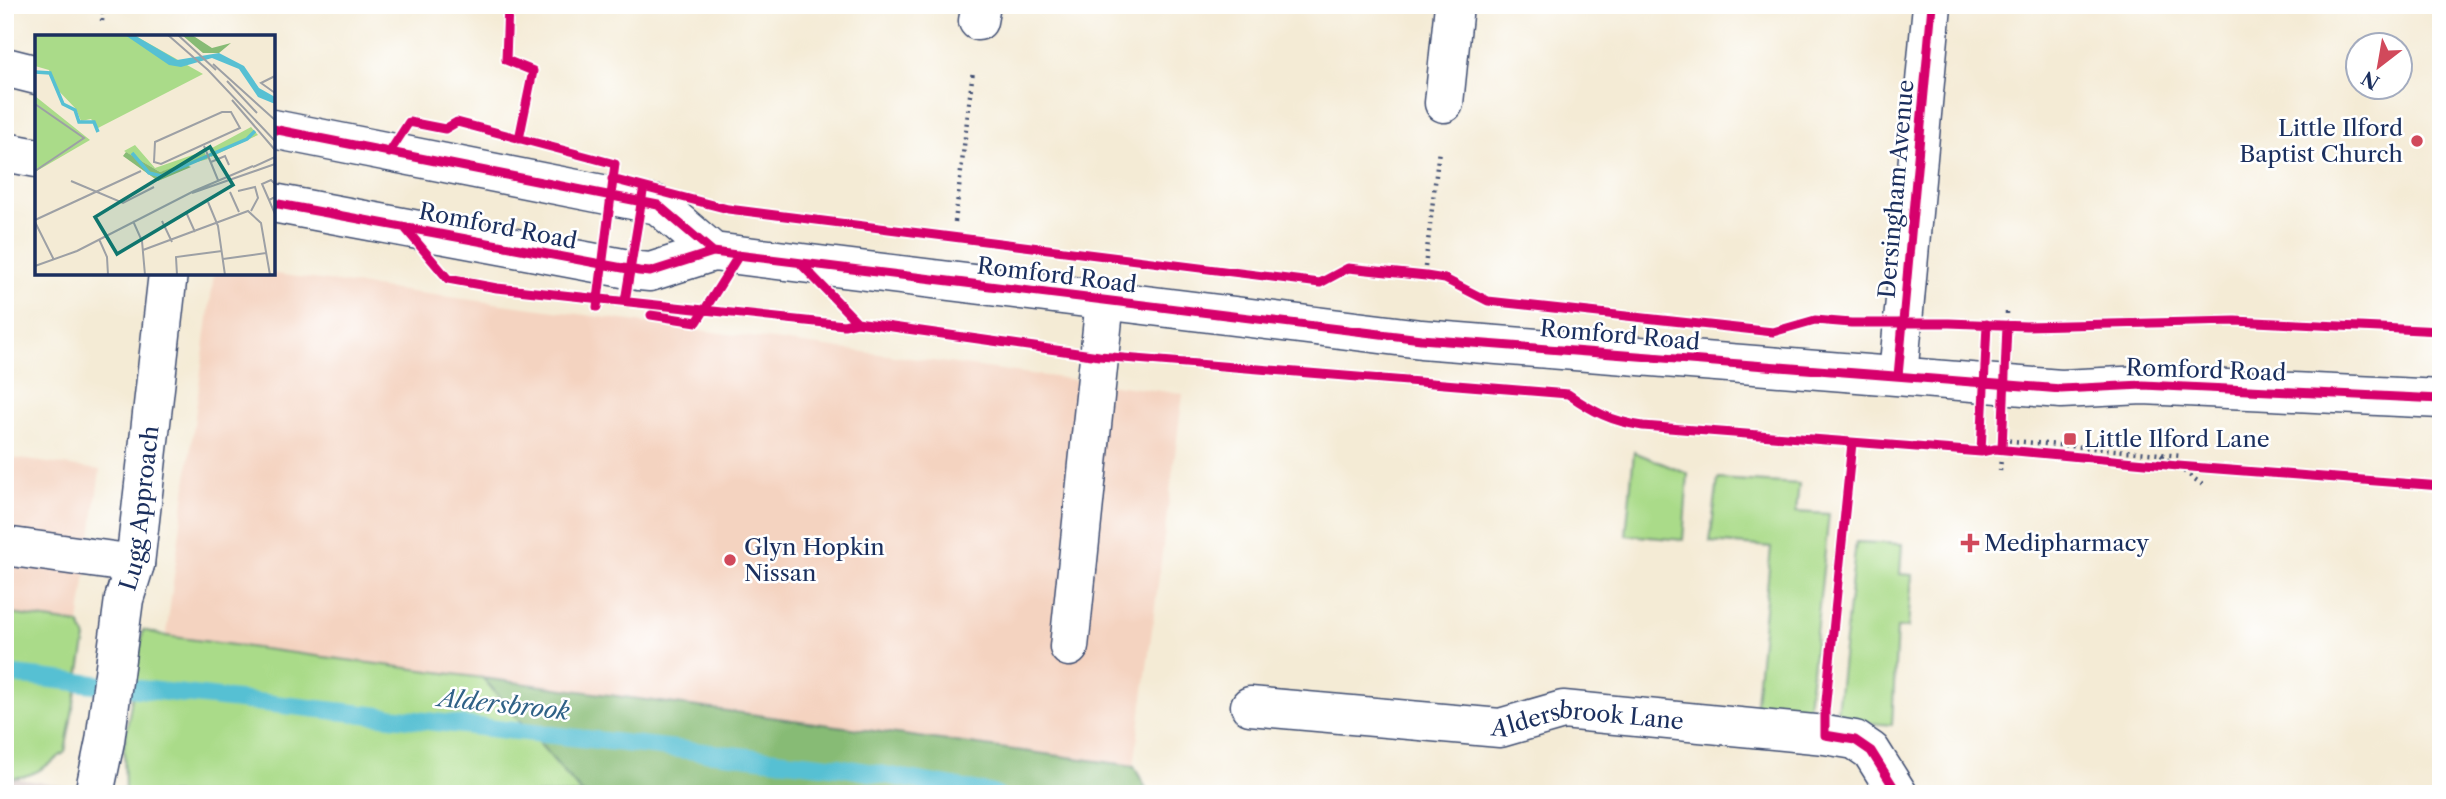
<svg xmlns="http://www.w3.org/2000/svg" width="2446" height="799" font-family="'Libre Caslon Text',serif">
<rect width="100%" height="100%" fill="#fff"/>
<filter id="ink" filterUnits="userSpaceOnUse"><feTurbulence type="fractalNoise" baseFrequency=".0143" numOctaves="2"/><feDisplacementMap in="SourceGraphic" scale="14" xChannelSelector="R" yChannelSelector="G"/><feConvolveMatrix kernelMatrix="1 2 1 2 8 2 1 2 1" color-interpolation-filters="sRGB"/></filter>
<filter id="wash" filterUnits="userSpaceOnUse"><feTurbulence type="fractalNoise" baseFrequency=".00686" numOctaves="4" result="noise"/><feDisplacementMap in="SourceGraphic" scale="28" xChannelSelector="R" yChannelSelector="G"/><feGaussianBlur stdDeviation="1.57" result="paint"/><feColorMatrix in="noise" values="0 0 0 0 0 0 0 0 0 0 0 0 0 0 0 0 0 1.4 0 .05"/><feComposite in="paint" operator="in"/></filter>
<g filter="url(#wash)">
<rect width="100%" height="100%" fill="#f4ebd5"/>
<!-- built -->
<path fill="#f4d3c0" d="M 214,273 L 267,273 L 1183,394 L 1134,766 L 166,636 Z
M 5,457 L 100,470 L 79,624 L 5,613 Z"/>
<!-- industrial -->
<path fill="#d0c0bc" d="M 5,777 L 116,794 L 5,794 Z"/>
<!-- green -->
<path fill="#aadb89" stroke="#628574" stroke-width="2" d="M 1634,452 L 1688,474 L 1683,540 L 1626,535 Z
M 1718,479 L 1799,484 L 1796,512 L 1829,514 L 1807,717 L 1755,712 L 1771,547 L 1710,542 Z
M 1856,542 L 1902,544 L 1900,574 L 1912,575 L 1908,628 L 1897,628 L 1892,725 L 1836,720 Z
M 5,613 L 79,624 L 86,638 L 65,752 C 47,766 29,781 5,777 Z
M 143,630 L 166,636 L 483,678 L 583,794 L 125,794 L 124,746 Z"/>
<!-- forest -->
<path fill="#87bb75" stroke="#51756a" stroke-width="2" d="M 483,678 L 1134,766 L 1149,794 L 583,794 Z"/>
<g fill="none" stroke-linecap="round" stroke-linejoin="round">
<!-- stream -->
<path stroke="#57c0d3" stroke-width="18" d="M 5,674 L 839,767 L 995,794"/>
</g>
</g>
<g filter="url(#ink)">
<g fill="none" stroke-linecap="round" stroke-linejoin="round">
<!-- minor casing -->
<g stroke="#3c4b70" stroke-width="41">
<g id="minor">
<path d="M 978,21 L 981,5"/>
<path d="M 1444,103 L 1454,5"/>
<path d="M 5,546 L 135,564"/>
<path d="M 1069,647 L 1105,300"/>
<path id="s1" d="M 1250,706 L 1500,728 L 1563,710 L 1825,735 L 1855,740 L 1871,751 L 1898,794"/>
<path id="s2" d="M 94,794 L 105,741 L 124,599 L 135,564 L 168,273"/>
</g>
</g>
<!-- major casing -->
<g stroke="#3c4b70" stroke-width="41">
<path id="major" d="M 5,67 L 37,75
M 273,129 L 658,205 L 713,252
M 5,152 L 37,158
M 273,203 L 639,271 L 650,272 L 713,252 L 1421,339 L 2061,389 L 2143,385 L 2441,399
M 1898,376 L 1932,5"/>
</g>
<!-- path -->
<path stroke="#3c4b70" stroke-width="4.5" stroke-dasharray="2 5" stroke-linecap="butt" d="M 102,21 L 104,5
M 955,222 L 973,70
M 1425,267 L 1439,150
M 1427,274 L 1427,267
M 2007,312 L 2007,319
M 2002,440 L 2182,456
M 2161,455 L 2203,485
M 2000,471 L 2001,457"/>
<!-- minor -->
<use href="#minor" stroke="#fff" stroke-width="38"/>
<!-- major -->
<use href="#major" stroke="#fff" stroke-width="38"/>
<!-- cycleway casing -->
<g stroke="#fff" stroke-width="13">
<path id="cycleway" d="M 508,5 L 506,60 L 533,71 L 519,139
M 273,129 L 658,205 L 713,252
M 389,153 L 409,122 L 445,129 L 457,122 L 615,164 L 597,307
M 612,179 L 728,209 L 1320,283 L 1348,268 L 1426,276 L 1445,279 L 1488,301 L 1773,332 L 1815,320 L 1851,323 L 1949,323 L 2026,326 L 2235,321 L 2441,331
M 273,203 L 639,271 L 650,272 L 713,252 L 1421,339 L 2061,389 L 2143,385 L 2441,399
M 405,228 L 448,279 L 497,288 L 844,325 L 857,322
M 800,263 L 857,322 L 1099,356 L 1568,394 C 1594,412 1610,421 1643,426 L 1981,452 L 1995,449 L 2178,466 L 2441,486
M 625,301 L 643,192
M 651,315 L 697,322 L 739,255
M 1898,376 L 1932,5
M 1852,443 L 1825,711 L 1825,735 L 1855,740 L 1871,751 L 1898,794
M 2002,449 L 2007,325
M 1981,452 L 1987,324"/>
</g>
<!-- cycleway -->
<use href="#cycleway" stroke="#d6006c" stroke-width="9"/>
</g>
</g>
<!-- markers -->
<g fill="#d1495b" stroke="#fff" stroke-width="2.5">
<circle cx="2417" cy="141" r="7"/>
<rect x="2063" y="432" width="14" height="14" rx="3.5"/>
<path d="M1966.5 532.5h7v7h7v7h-7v7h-7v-7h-7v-7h7z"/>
<circle cx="730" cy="560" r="7"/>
</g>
<g text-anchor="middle" stroke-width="5" stroke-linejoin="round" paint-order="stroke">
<!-- poi labels -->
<g font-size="23" fill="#1b2f5e" stroke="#fff" text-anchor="start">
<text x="2403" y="136" text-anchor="end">Little Ilford<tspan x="2403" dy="26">Baptist Church</tspan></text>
<text x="2084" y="447">Little Ilford Lane</text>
<text x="1984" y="551">Medipharmacy</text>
<text x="744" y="555">Glyn Hopkin<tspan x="744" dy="26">Nissan</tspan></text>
</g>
<!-- street labels -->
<g font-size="23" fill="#1b2f5e" stroke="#fff">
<text transform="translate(1896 189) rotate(-85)" y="8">Dersingham Avenue</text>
<text transform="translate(498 226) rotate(11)" y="8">Romford Road</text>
<text transform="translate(1057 275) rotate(7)" y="8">Romford Road</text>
<text transform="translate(1620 335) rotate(5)" y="8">Romford Road</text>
<text transform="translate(2206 370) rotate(2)" y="8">Romford Road</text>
<text dy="8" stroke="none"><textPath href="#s2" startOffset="290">Lugg Approach</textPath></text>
<text dy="8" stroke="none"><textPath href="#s1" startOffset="340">Aldersbrook Lane</textPath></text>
</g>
<!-- water labels -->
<g font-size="24" font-style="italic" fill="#306287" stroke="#fff">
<text transform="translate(504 705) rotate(6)" y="8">Aldersbrook</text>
</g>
</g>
<!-- overview -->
<g transform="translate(35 35)">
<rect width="240" height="240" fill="#f4ebd5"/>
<path d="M 0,0 L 99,0 L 168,39 L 63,93 L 56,84 L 46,86 L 41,74 L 19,51 L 14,35 L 0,31 ZM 0,61 L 55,105 L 0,137 ZM 216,92 L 223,100 L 176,122 L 175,114 ZM 100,110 L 120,133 L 169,116 L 173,124 L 125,137 L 89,116 Z" fill="#aadb89"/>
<path d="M 147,0 L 157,0 L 177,13 L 196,8 L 184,18 L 168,18 ZM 91,117 L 125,137 L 148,129 L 156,132 L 123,146 L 88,121 Z" fill="#87bb75"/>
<path d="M 90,0 L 99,0 L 142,25 L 184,18 L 209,31 L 224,53 L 240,62 L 240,69 L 223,62 L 204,34 L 177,23 L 146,32 L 134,30 Z" fill="#57c0d3"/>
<path fill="none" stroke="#57c0d3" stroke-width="3.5" d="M 0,37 L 15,38 L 28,69 L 40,75 L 44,87 L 59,87 L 63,97M 97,118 L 114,138 L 126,141 L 212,104 L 220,96"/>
<path fill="none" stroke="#9da0a5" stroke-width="2" d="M 133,0 L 173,35 L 240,106M 143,0 L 181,35M 178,29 L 240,85M 240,41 L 226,48 L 240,58M 192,46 L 222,78M 197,65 L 240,115M 0,69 L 49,103 L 0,136M 187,77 L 196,77 L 205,93 L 126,129 L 119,127 L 120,107 ZM 169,111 L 183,145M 176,127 L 190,121 L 194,130M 218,132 L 240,122M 36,146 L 88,168 L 119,152M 203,156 L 220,152 L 223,163 L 216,176M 195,157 L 204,177M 157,158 L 240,129M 240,162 L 234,165 L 240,179M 234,165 L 227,149 L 236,145 L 240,149M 173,167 L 183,191 L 190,240M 151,177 L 160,197M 0,185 L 106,136M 98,186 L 107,206 L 110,240M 127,186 L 137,207M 0,187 L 19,225M 64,204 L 72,222 L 73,240M 108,215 L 213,176 L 226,188 L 235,240M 188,224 L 231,218M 0,231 L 42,216 L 159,156 L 218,131M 142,240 L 141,222 L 187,216"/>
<path fill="#0f766e" fill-opacity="0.15" stroke="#0f766e" stroke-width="3.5" d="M 175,112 L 198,150 L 82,219 L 60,182 Z"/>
<rect width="240" height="240" fill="none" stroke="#1b2f5e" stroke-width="3.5"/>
</g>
<!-- margin -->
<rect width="2446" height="799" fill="none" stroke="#fff" stroke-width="28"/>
<!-- north arrow -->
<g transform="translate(2379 66) rotate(211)"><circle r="33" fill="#ffffff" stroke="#a4acbf" stroke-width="2"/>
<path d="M0-5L12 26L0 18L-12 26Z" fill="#d1495b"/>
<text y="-10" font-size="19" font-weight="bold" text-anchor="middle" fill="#1b2f5e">N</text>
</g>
</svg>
